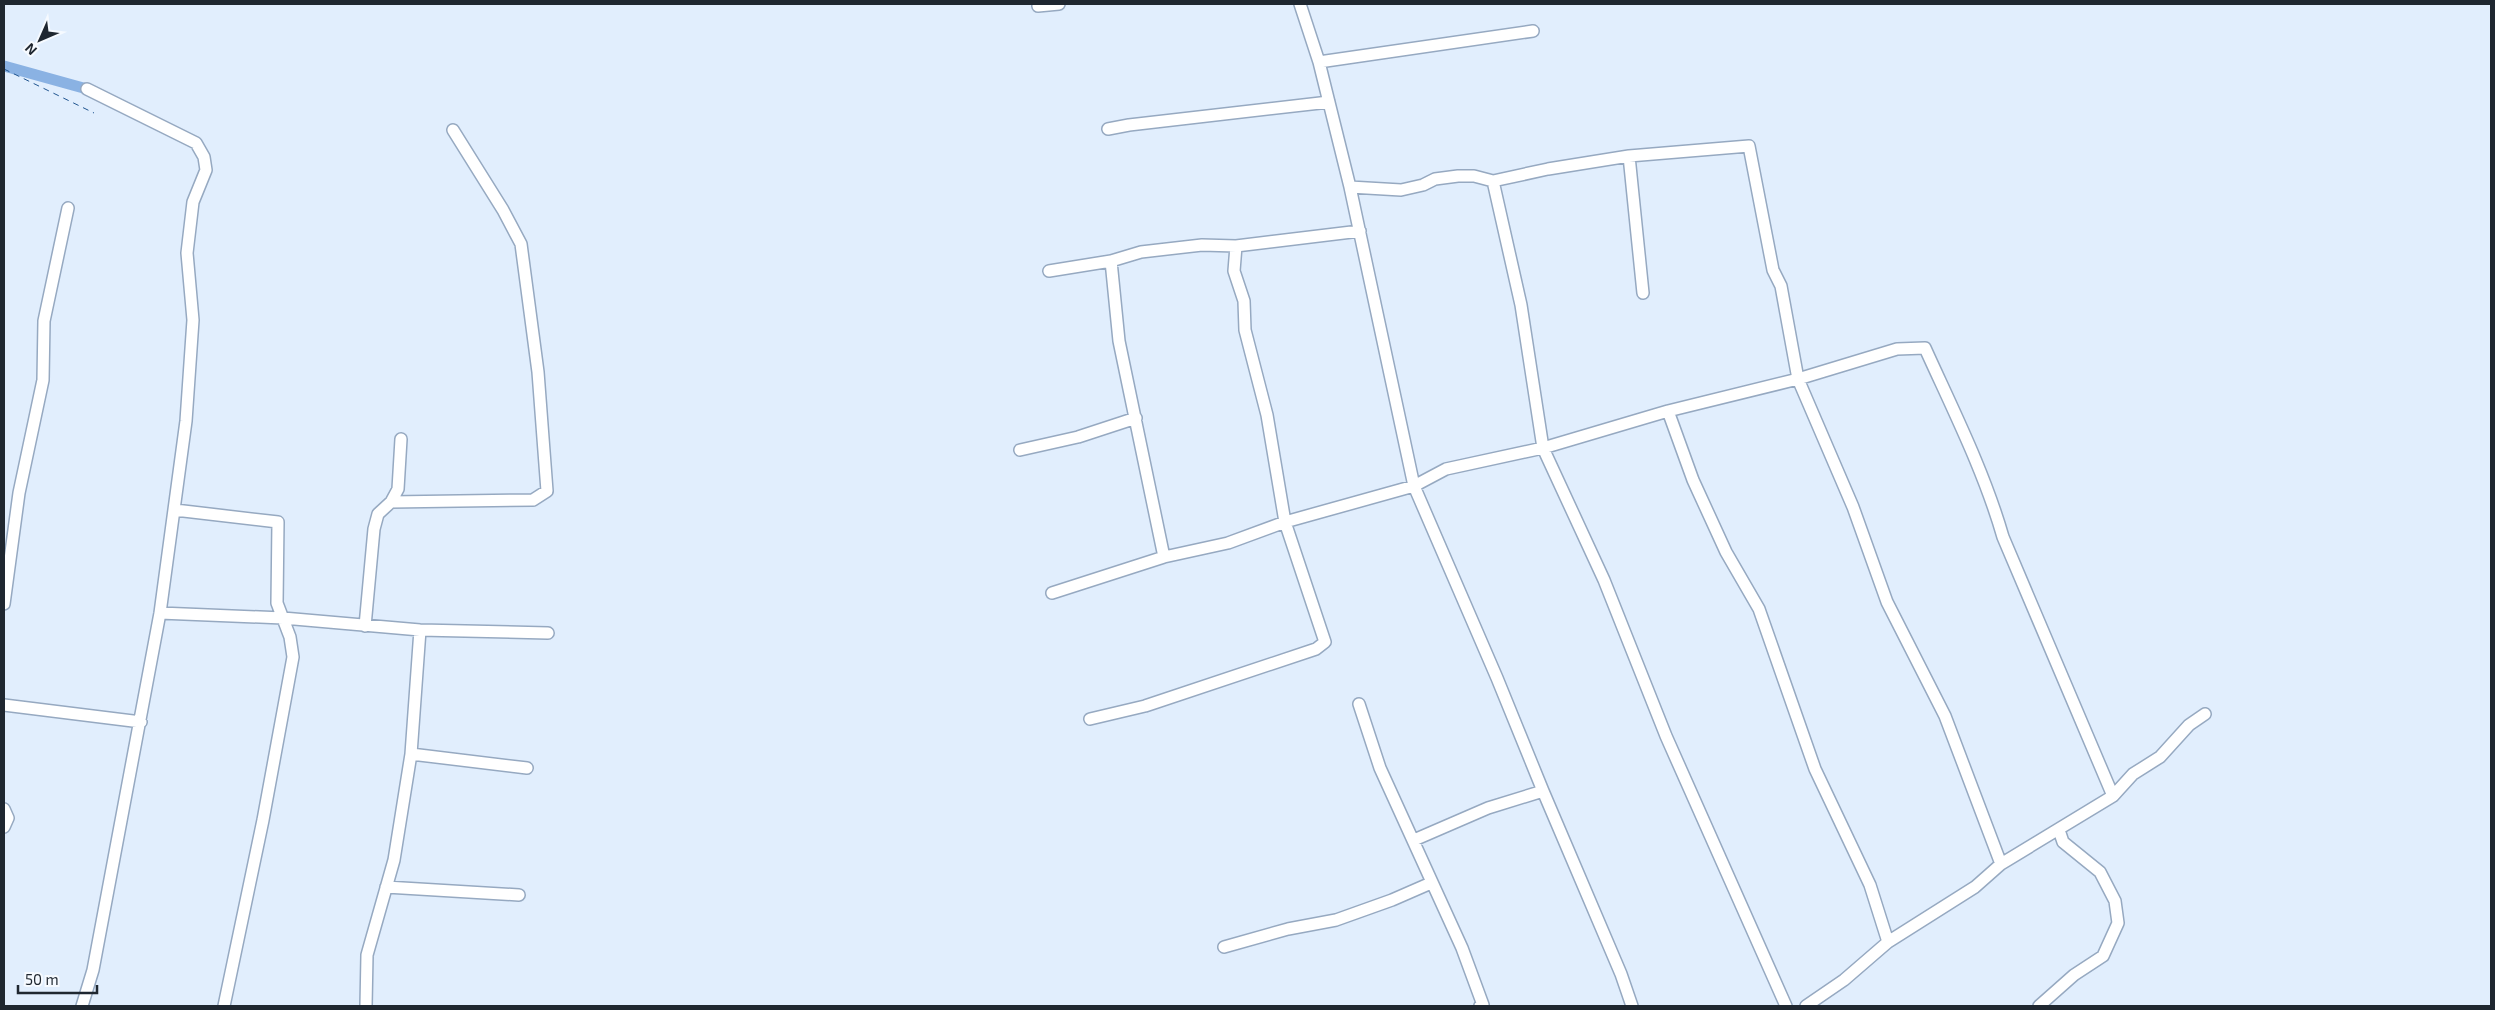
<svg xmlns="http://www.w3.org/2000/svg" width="2495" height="1010" font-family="'Exo 2',sans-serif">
<rect width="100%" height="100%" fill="#e1eefd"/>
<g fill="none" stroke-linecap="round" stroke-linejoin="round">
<!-- canal -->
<path stroke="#8ab2e3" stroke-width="11" d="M 4,66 L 87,89"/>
<!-- ferry -->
<path stroke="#205590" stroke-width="1" stroke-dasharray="6 5" stroke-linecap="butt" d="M 4,69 L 94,113"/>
<!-- minor casing -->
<g stroke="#96a9c1" stroke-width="14">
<path id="minor" d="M 1300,4 L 1319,62 L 1350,187 L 1414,486 L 1497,678 L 1543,791 L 1621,974 L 1632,1006
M 1038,6 L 1059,4
M 1319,62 L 1533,31
M 1108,129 L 1129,125 L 1329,102
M 1629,156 L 1643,293
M 1493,181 L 1521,305 L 1543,448 L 1604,580 L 1666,736 L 1786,1006
M 1350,187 L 1401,190 L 1423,185 L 1435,179 L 1458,176 L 1474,176 L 1493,181 L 1548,169 L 1629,156 L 1749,146 L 1773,270 L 1781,286 L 1798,379 L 1853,507 L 1887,602 L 1945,716 L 2001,864
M 1360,231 L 1236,246 L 1202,245 L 1141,252 L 1111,261 L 1119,341 L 1164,557 L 1228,543 L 1285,522 L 1414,486 L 1446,469 L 1543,448 L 1668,411 L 1798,379 L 1897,349 L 1925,348 C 1953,410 1984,471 2003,537 L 2113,796
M 1049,271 L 1111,261
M 1668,411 L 1693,480 L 1726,552 L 1759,609 L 1815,769 L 1870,885 L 1888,942
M 1020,450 L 1078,437 L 1136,418
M 391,502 L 533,500 L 547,491 L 538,372 L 521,244 L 503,210 L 453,130
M 175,510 L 278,522 L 277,603 L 290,637 L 293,657 L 263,820 L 224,1006
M 1052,593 L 1164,557
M 4,604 L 19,493 L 43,380 L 44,321 L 68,208
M 160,613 L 283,618 L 420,630 L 548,633
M 365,626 L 374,529 L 378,514 L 391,502 L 398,489 L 401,439
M 420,630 L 411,754 L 527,768
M 1359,704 L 1380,768 L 1462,948 L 1483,1005 L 1480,1006
M 4,705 L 141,722
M 1090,719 L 1145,706 L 1316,649 L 1325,642 L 1285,522 L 1267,415 L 1245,330 L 1244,301 L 1234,271 L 1236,246
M 4,809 L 8,818 L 4,827
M 1414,840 L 1488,808 L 1543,791
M 386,887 L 519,895
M 1224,947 L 1288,929 L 1336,920 L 1392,900 L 1431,883
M 82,1006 L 93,970 L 160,613 L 186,421 L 193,320 L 187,253 L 193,202 L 206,170 L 204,157 L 196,143 L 87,89
M 366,1006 L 367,955 L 394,860 L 411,754
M 1806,1006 L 1844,980 L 1888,942 L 1975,887 L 2001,864 L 2113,796 L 2133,774 L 2160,757 L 2189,725 L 2205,714
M 2039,1006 L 2074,975 L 2103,956 L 2118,923 L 2115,901 L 2100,872 L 2063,842 L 2059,830"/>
</g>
<!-- minor -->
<use href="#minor" stroke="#fff" stroke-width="11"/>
</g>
<!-- border -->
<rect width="2495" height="1010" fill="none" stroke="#1f2730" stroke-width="10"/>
<!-- north arrow -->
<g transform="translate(40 40) rotate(225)" stroke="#f6faff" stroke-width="4" paint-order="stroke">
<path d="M0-4L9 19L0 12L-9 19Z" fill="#1f2730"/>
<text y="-8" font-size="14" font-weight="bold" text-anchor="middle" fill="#1f2730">N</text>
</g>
<!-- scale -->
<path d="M18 985v8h79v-8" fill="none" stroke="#1f2730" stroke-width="2.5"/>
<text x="25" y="985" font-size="15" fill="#1f2730" stroke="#f6faff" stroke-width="4" paint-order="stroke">50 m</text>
</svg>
